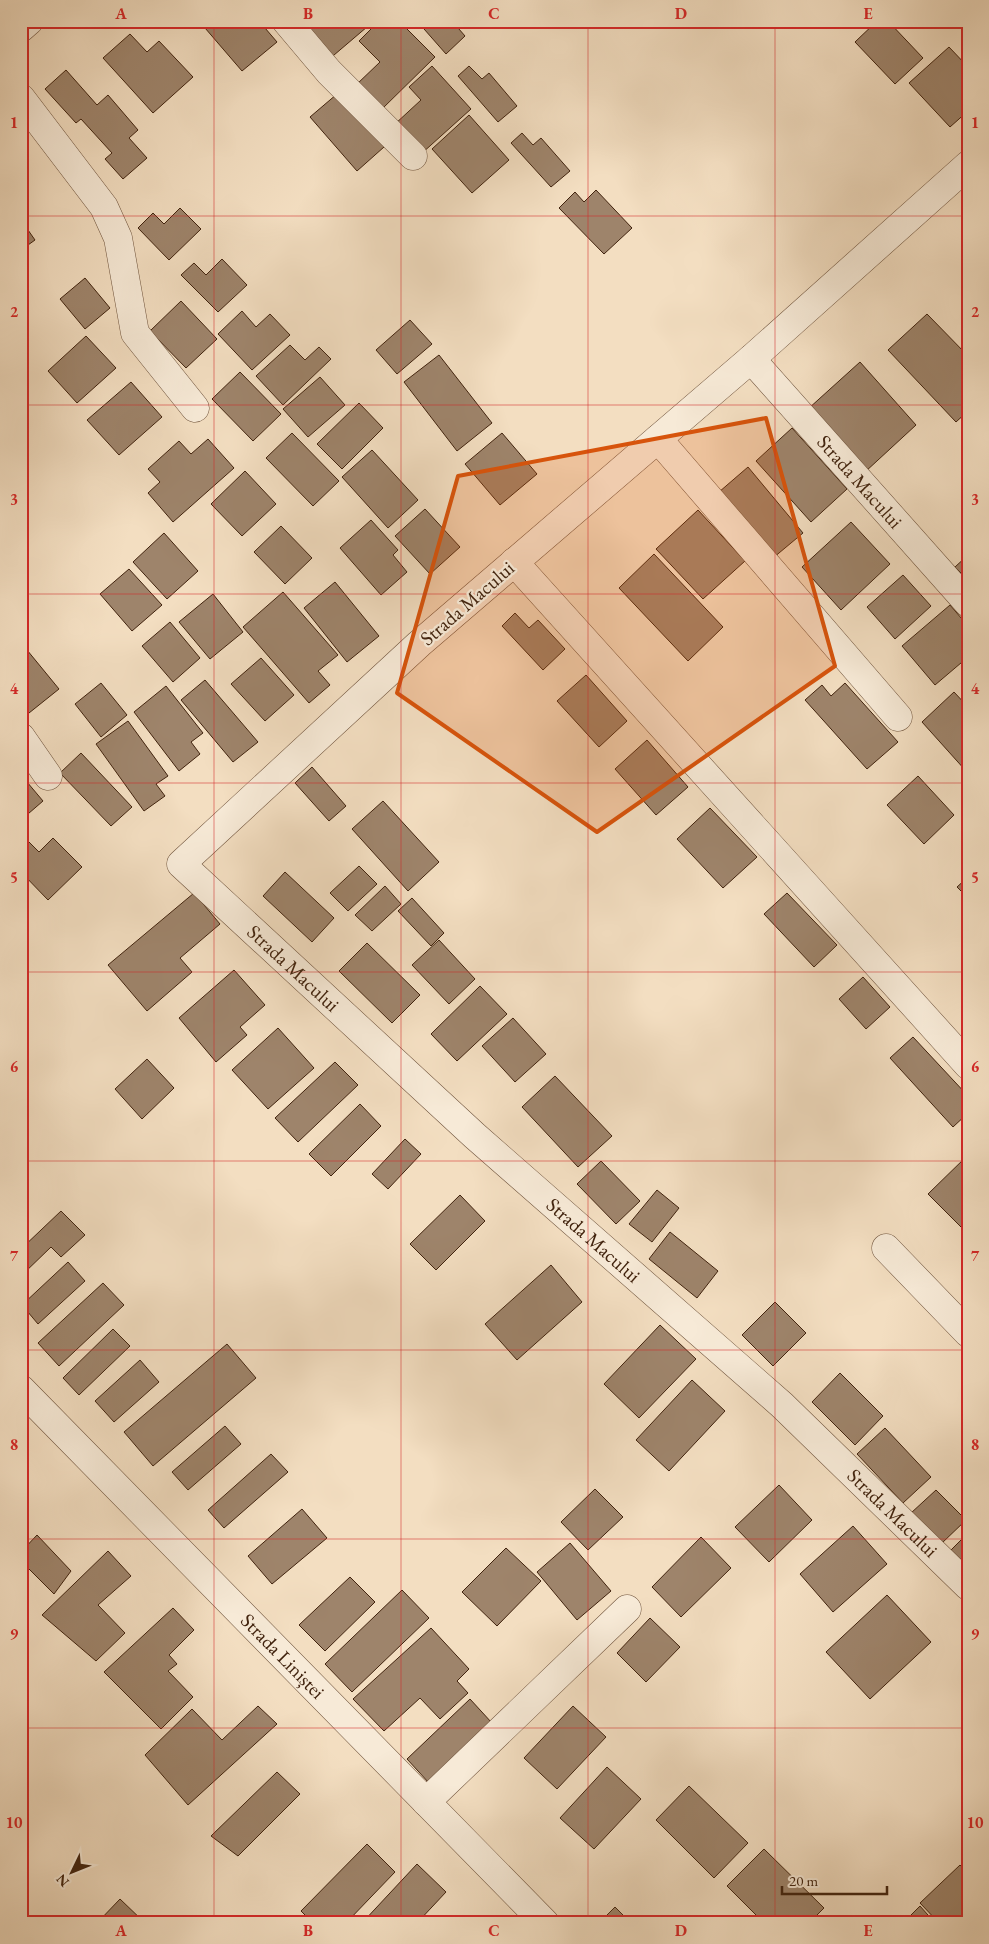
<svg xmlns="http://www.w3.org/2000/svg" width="989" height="1944" font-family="'EB Garamond',serif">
<rect width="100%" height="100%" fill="#f3dec1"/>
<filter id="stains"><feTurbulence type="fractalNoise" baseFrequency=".004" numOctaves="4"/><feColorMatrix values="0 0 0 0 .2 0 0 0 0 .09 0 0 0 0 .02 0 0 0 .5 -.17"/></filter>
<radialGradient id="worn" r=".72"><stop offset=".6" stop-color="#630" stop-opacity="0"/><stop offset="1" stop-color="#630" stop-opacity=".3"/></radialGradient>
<!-- building -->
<path fill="#9e846b" stroke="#41230e" d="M 199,21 L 259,21 L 277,42 L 242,71 Z
M 316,21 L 374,21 L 327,61 L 303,32 Z
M 379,21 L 399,21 L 435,57 L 381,110 L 356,85 L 380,62 L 359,41 Z
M 417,21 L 452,21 L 465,36 L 446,54 Z
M 877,21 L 888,21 L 923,58 L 895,84 L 855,42 Z
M 130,34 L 147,52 L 159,41 L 193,77 L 153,113 L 103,58 Z
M 949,47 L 968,67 L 968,111 L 950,127 L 909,83 Z
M 432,66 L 471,109 L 421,154 L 395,124 L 421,100 L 409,87 Z
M 469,66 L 482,79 L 489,73 L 517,106 L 498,122 L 458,76 Z
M 66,70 L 97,105 L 108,95 L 138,130 L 129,138 L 147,158 L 123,179 L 105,159 L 112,153 L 81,119 L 76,123 L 45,89 Z
M 337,94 L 384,147 L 357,171 L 310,117 Z
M 469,115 L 509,160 L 472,193 L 432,149 Z
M 522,133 L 533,145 L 541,138 L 570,171 L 551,187 L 511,143 Z
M 596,190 L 632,228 L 604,254 L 559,208 L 575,192 L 584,202 Z
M 180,208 L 201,229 L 169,260 L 138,228 L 153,213 L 164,224 Z
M 21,220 L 35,240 L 21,250 Z
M 222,259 L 247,285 L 218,312 L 181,275 L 194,263 L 206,275 Z
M 85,278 L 110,308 L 85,329 L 60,299 Z
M 181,301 L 217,339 L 186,368 L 150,331 Z
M 242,311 L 256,327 L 270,314 L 290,335 L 252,370 L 218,334 Z
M 927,314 L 968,356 L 968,411 L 956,422 L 888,350 Z
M 410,320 L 432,344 L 397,374 L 376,350 Z
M 86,336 L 116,368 L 77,403 L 48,371 Z
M 290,345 L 305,360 L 319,347 L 331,359 L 283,405 L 256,376 Z
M 439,355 L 492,423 L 457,451 L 404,382 Z
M 860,362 L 916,425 L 865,472 L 808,409 Z
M 240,372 L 281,414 L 253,441 L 212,399 Z
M 320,377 L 345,405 L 308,437 L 283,409 Z
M 131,382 L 162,417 L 119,455 L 87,420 Z
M 359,403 L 383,428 L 342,469 L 317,444 Z
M 792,428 L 847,489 L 811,522 L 756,461 Z
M 292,433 L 339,481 L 313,506 L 266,458 Z
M 502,433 L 537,474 L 500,505 L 465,464 Z
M 208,439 L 234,468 L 173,522 L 148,493 L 160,482 L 148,469 L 179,441 L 191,454 Z
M 372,450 L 418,500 L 388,528 L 342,477 Z
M 748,467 L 803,533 L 773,558 L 719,492 Z
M 245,471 L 276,504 L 242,536 L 211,504 Z
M 425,509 L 460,547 L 430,574 L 395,536 Z
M 698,510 L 745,561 L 703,599 L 656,549 Z
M 371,520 L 398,550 L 393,555 L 407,572 L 381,595 L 340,548 Z
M 851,522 L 890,564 L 841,610 L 802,567 Z
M 281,526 L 312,558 L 285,584 L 254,552 Z
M 164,533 L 198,571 L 167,599 L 133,562 Z
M 654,554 L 723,627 L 688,661 L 619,588 Z
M 968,555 L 968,580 L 955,567 Z
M 129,569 L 162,605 L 132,631 L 100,594 Z
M 903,575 L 931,606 L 895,639 L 867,607 Z
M 335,582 L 379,636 L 347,662 L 304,608 Z
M 283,592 L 338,655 L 318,671 L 330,685 L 309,703 L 243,627 Z
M 213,594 L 243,632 L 210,659 L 179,622 Z
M 950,605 L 968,626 L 968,657 L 935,685 L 902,646 Z
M 515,613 L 529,628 L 538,620 L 565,649 L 543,670 L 502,626 Z
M 170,622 L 200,658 L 173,682 L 142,646 Z
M 27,650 L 59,689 L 24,717 L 21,714 L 21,655 Z
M 261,658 L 294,695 L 265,721 L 231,684 Z
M 586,675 L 627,721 L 599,747 L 557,701 Z
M 205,680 L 258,742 L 233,762 L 181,700 Z
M 101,683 L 127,715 L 101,737 L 75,704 Z
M 845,683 L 898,742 L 867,769 L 805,700 L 822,685 L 831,696 Z
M 166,686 L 203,733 L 191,742 L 200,754 L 179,771 L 134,712 Z
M 954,692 L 968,707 L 968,769 L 966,771 L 922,722 Z
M 128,721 L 168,776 L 156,784 L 165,796 L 144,811 L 96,744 Z
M 647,740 L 688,787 L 656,815 L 615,769 Z
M 81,753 L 132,807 L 111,826 L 60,773 Z
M 312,767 L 346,806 L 329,821 L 295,783 Z
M 918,776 L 954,815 L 924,844 L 887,805 Z
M 27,782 L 43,801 L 21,820 L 21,787 Z
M 383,801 L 439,862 L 408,891 L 352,829 Z
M 710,808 L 757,857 L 723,888 L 677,839 Z
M 24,837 L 39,852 L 53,838 L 82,867 L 48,900 L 21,872 L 21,840 Z
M 359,866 L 377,884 L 348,911 L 330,893 Z
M 285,872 L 334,918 L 312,942 L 263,896 Z
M 968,877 L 968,898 L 957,887 Z
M 385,886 L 401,904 L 372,931 L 355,915 Z
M 194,893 L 220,924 L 180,958 L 192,972 L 147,1011 L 108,965 Z
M 787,893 L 837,945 L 814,967 L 764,914 Z
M 412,898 L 444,933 L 431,946 L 398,911 Z
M 439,940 L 475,979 L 449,1004 L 412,965 Z
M 367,943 L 420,995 L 392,1023 L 339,971 Z
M 234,970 L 265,1005 L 240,1027 L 247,1035 L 216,1062 L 179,1018 Z
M 863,977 L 890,1007 L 866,1029 L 839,999 Z
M 480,986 L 507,1014 L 457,1061 L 431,1034 Z
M 513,1018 L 546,1054 L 515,1082 L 482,1046 Z
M 278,1028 L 314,1068 L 268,1109 L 232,1070 Z
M 913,1037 L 968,1096 L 968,1113 L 953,1127 L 890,1058 Z
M 147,1059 L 174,1088 L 142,1119 L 115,1089 Z
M 335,1062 L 358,1085 L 298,1142 L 275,1118 Z
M 555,1076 L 612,1136 L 578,1167 L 522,1107 Z
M 360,1104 L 381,1126 L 331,1176 L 309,1154 Z
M 405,1139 L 421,1154 L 388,1189 L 372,1174 Z
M 968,1155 L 968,1222 L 962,1228 L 928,1194 Z
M 601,1161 L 640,1201 L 616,1224 L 577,1184 Z
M 657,1190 L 679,1208 L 652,1242 L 629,1224 Z
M 460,1195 L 485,1221 L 436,1270 L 410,1244 Z
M 61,1211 L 85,1235 L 61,1257 L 51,1247 L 21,1276 L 21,1249 Z
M 670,1232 L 718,1271 L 697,1298 L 649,1259 Z
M 68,1262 L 85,1281 L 38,1324 L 22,1305 Z
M 551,1265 L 582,1302 L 517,1360 L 485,1324 Z
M 103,1283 L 124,1305 L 59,1366 L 38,1343 Z
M 775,1302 L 806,1333 L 773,1366 L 742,1335 Z
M 660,1325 L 696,1359 L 639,1418 L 604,1384 Z
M 113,1329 L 130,1346 L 79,1395 L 63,1378 Z
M 227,1344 L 256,1378 L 153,1466 L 124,1432 Z
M 140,1360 L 159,1382 L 114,1422 L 95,1401 Z
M 840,1373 L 883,1416 L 855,1445 L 812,1402 Z
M 692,1380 L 725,1411 L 669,1471 L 636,1440 Z
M 225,1426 L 241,1444 L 188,1490 L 172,1472 Z
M 885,1428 L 931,1477 L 903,1503 L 857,1454 Z
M 271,1454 L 288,1472 L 224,1528 L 208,1510 Z
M 779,1485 L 812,1520 L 769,1562 L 735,1527 Z
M 595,1489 L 623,1517 L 588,1550 L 561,1522 Z
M 936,1490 L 966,1520 L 941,1544 L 911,1513 Z
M 302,1509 L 327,1538 L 272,1584 L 248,1556 Z
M 853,1526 L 887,1564 L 833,1612 L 800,1574 Z
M 968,1533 L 968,1572 L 948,1553 Z
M 37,1535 L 71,1571 L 54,1594 L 21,1561 L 21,1552 Z
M 701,1537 L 731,1568 L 681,1617 L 652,1587 Z
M 570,1543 L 611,1591 L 577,1620 L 537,1572 Z
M 506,1548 L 541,1581 L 497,1626 L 462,1592 Z
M 108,1551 L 131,1576 L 98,1605 L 125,1633 L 96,1661 L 42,1615 Z
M 21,1572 L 28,1579 L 21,1585 Z
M 350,1577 L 375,1602 L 325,1651 L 299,1625 Z
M 402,1590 L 429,1618 L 352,1692 L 325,1664 Z
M 887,1595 L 931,1642 L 870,1699 L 826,1652 Z
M 173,1608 L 194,1630 L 169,1655 L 177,1664 L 168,1671 L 193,1697 L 161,1729 L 104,1672 Z
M 650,1618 L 680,1647 L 646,1682 L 617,1653 Z
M 431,1628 L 469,1669 L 457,1681 L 468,1693 L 440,1719 L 420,1698 L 384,1731 L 353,1699 Z
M 470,1699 L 492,1723 L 429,1783 L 407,1759 Z
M 258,1706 L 277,1724 L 188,1805 L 145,1755 L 192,1709 L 222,1740 Z
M 573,1706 L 606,1737 L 557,1789 L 524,1758 Z
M 607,1767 L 641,1799 L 594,1849 L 560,1818 Z
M 277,1772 L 300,1794 L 238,1856 L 211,1836 Z
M 689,1786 L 748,1843 L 714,1878 L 656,1820 Z
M 367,1844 L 395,1872 L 346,1923 L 313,1923 L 301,1911 Z
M 764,1849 L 824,1908 L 809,1923 L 764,1923 L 727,1886 Z
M 417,1864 L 446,1892 L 417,1923 L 362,1923 Z
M 960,1865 L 968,1873 L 968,1918 L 963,1923 L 939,1923 L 920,1903 Z
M 120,1899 L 145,1923 L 97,1923 Z
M 920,1906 L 935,1923 L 903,1923 Z
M 615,1907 L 631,1923 L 599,1923 Z
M 21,1913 L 30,1923 L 21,1923 Z"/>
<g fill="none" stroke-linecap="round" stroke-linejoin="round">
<!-- minor casing -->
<g stroke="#6e523b" stroke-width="29">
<g id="minor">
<path d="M 286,21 L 329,72 L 413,156"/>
<path d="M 21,98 L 104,207 L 118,238 L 135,333 L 195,408"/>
<path id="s1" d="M 968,165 L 751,359 L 419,644 L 181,864 L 475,1136 L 782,1405 L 968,1586"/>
<path id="s2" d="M 751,359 L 968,603"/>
<path d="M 658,439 L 898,717"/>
<path d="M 514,562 L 968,1065"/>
<path d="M 21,737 L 48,776"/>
<path d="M 886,1248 L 968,1333"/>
<path id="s3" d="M 21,1389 L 545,1923"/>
<path d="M 426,1802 L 627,1609"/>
</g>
</g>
<!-- tertiary casing -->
<g stroke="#6e523b" stroke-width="29">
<path id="tertiary" d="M 21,28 L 29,21"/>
</g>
<!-- minor -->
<use href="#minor" stroke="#f7ead7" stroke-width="28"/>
<!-- tertiary -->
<use href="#tertiary" stroke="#f7ead7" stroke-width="28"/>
</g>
<!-- marked area -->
<path fill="#d7540c" fill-opacity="0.2" stroke="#d7540c" stroke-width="4" stroke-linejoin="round" d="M 766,418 L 835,666 L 597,832 L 397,693 L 458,476 Z"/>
<!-- grid -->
<path fill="none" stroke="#d62828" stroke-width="1" stroke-opacity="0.55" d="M 214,21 L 214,1923M 401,21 L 401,1923M 588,21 L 588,1923M 775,21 L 775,1923M 21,216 L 968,216M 21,405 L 968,405M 21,594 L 968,594M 21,783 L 968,783M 21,972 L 968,972M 21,1161 L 968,1161M 21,1350 L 968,1350M 21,1539 L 968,1539M 21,1728 L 968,1728"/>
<g text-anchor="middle" stroke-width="4.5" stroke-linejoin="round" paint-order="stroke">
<!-- street labels -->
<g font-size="20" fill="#41230e" stroke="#f7ead7">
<text dy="7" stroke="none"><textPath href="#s2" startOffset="164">Strada Macului</textPath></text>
<text transform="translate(467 603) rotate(-41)" y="7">Strada Macului</text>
<text dy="7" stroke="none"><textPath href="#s1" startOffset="1206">Strada Macului</textPath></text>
<text dy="7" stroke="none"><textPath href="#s1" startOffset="1611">Strada Macului</textPath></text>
<text dy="7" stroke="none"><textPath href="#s1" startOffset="2016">Strada Macului</textPath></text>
<text dy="7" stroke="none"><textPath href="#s3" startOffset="374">Strada Liniștei</textPath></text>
</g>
</g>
<!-- margin -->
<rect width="989" height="1944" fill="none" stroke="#f3dec1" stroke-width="55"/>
<!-- north arrow -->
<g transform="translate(72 1872) rotate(227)" stroke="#f7ead7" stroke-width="4" paint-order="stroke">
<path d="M0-4L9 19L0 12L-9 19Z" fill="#41230e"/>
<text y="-8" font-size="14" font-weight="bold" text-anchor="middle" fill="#41230e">N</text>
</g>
<!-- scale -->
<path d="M782 1886v8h105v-8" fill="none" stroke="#41230e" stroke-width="2.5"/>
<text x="789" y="1886" font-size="15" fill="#41230e" stroke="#f7ead7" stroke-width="4" paint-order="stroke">20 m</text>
<rect x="28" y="28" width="934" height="1888" fill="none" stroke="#d62828" stroke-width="2"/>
<g font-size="16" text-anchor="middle" font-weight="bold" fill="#d62828">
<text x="121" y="19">A</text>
<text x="308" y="19">B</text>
<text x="494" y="19">C</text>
<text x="681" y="19">D</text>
<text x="868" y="19">E</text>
<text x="14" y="128">1</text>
<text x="975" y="128">1</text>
<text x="14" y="317">2</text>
<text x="975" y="317">2</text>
<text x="14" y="505">3</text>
<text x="975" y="505">3</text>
<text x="14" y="694">4</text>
<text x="975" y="694">4</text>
<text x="14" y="883">5</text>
<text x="975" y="883">5</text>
<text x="14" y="1072">6</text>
<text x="975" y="1072">6</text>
<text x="14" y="1261">7</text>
<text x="975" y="1261">7</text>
<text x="14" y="1450">8</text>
<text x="975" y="1450">8</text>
<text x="14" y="1639">9</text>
<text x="975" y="1639">9</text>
<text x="14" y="1828">10</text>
<text x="975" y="1828">10</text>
<text x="121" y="1936">A</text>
<text x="308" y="1936">B</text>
<text x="494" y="1936">C</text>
<text x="681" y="1936">D</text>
<text x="868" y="1936">E</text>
</g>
<rect width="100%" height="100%" filter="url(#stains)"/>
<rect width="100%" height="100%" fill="url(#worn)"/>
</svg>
